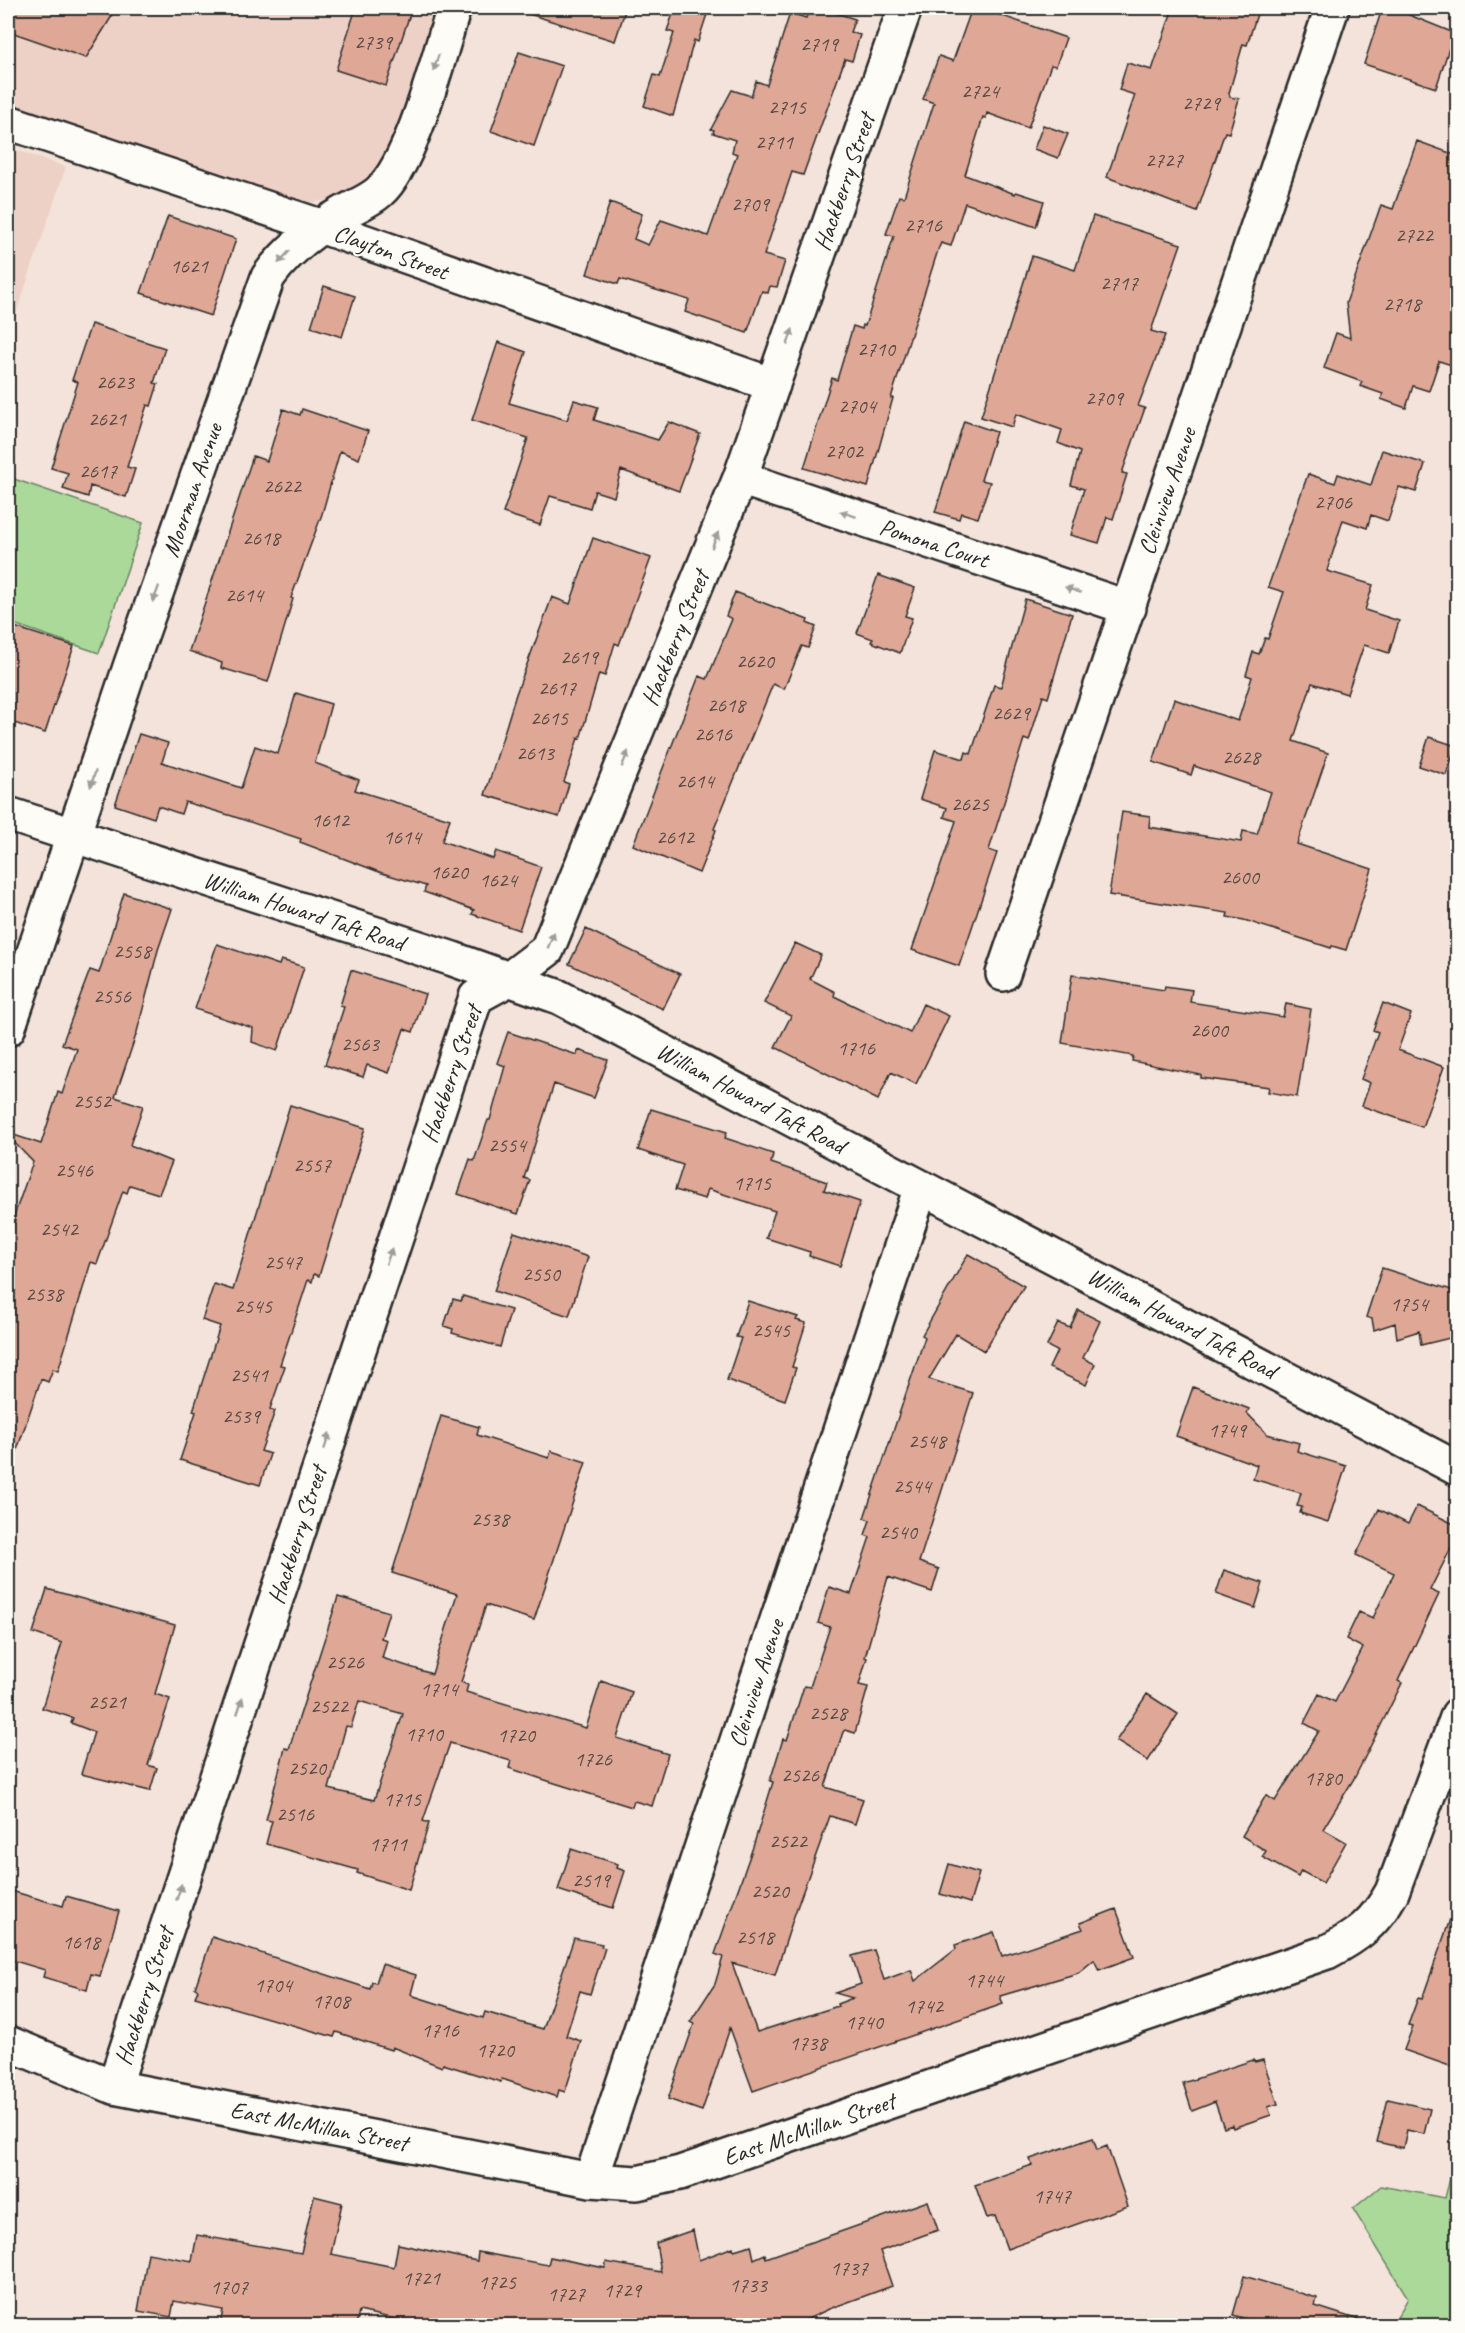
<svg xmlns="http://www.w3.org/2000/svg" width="1465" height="2333" font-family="Caveat,sans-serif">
<rect width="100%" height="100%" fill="#f4e3da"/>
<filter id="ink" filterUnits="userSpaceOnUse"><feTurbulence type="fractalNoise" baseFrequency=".0167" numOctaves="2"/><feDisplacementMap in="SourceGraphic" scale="12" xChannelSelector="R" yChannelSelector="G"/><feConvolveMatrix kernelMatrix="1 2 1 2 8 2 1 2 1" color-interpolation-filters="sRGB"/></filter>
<g filter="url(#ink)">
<!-- built -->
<path fill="#eed1c6" d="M 8,8 L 436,8 L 384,167 L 362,186 L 334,199 L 296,205 L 8,107 Z
M 8,147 L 66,167 L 8,338 Z"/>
<!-- green -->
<path fill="#aad999" stroke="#6a8262" stroke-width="1.5" d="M 8,477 L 143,523 L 99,653 L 8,622 Z
M 1457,2151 L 1457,2325 L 1393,2325 L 1408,2298 L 1353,2209 L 1381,2186 L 1445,2198 Z"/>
<!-- building -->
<path fill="#dfa896" stroke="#2b2b2b" stroke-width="1.5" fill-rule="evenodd" d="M 8,8 L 95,8 L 112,16 L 86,58 L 8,31 Z
M 356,8 L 391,8 L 410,14 L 386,86 L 336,70 Z
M 527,8 L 626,8 L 615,41 L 526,13 Z
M 675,8 L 709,8 L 698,42 L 694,40 L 673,116 L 644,106 L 654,75 L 660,77 L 674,33 L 667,31 Z
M 809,8 L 820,8 L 855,19 L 850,32 L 860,35 L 852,61 L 845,59 L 803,175 L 792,172 L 764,255 L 785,261 L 777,287 L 770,286 L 768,293 L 762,291 L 747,333 L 685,312 L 689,300 L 620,279 L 618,284 L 587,274 L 610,202 L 642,214 L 634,239 L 648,245 L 661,220 L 708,236 L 737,154 L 732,152 L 735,140 L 713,133 L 714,130 L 711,129 L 732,90 L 751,96 L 756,81 L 767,85 L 790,13 L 806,18 Z
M 972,8 L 980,8 L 1066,38 L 1056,66 L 1051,65 L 1028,128 L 987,113 L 986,118 L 983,117 L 965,175 L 1015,194 L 1016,192 L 1044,201 L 1036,227 L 965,203 L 951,246 L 941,243 L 938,250 L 891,398 L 893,398 L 868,487 L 804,468 L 832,378 L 837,380 L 853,326 L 862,329 L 863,325 L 865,326 L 894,236 L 886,234 L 899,196 L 904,197 L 934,103 L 923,99 L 939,56 L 953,61 Z
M 1173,8 L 1259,8 L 1247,45 L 1243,44 L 1229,93 L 1230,97 L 1239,99 L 1229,133 L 1225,132 L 1197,212 L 1107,177 L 1135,95 L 1119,90 L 1127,63 L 1152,70 Z
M 1382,9 L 1396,13 L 1397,10 L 1454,33 L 1436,88 L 1364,64 Z
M 519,52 L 562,66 L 534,146 L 491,131 Z
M 1043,125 L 1068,134 L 1058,158 L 1034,149 Z
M 1417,141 L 1458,156 L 1458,367 L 1439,361 L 1429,391 L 1413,386 L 1406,408 L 1381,399 L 1383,394 L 1360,386 L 1362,382 L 1324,368 L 1336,333 L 1350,338 L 1346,303 L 1381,205 L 1393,209 Z
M 168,216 L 236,239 L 211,316 L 141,293 Z
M 1093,216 L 1181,244 L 1151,331 L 1165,335 L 1138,406 L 1145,408 L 1122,473 L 1127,474 L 1113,519 L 1107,517 L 1099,543 L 1070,535 L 1084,489 L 1071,485 L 1080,452 L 1058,443 L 1062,430 L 1016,414 L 1012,427 L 981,417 L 1032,256 L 1075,270 Z
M 324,286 L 355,296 L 342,337 L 311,327 Z
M 91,324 L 165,348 L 154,383 L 158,384 L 151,406 L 147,405 L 127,467 L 135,469 L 126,497 L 90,486 L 88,497 L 63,489 L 68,473 L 51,468 L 78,382 L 72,380 Z
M 498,342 L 526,352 L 509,403 L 567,420 L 574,400 L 598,407 L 594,420 L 658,440 L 669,422 L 700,434 L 679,491 L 621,470 L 614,497 L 595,491 L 590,508 L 550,496 L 540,525 L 503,513 L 528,438 L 472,420 Z
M 283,409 L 300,415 L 302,409 L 368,431 L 359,459 L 340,451 L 322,514 L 291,598 L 293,599 L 268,682 L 221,668 L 222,663 L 189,651 L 253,456 L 267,461 Z
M 964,421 L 996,432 L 981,480 L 990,482 L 978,518 L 961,513 L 959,519 L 935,512 Z
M 1382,450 L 1425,464 L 1416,492 L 1399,487 L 1388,521 L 1371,515 L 1367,528 L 1343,520 L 1327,571 L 1373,585 L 1365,610 L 1399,621 L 1389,653 L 1364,645 L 1347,694 L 1312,683 L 1293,741 L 1328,753 L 1297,844 L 1372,869 L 1346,950 L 1332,946 L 1331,948 L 1244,920 L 1227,917 L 1228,913 L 1109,895 L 1122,812 L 1150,816 L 1149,827 L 1241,842 L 1243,831 L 1257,834 L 1271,792 L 1194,766 L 1191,775 L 1153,762 L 1174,699 L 1238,721 L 1252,677 L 1246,675 L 1253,652 L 1259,654 L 1265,638 L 1268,639 L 1284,592 L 1268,587 L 1308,474 L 1335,483 L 1338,474 L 1371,485 Z
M 593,538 L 651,558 L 619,645 L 615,643 L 605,676 L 599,674 L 580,739 L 578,738 L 564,782 L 569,784 L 559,817 L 485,795 L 516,694 L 552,597 L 570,604 Z
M 878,575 L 915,588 L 905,616 L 912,618 L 900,653 L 871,642 L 873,639 L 857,633 Z
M 735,592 L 808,620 L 807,623 L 816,627 L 808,648 L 802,646 L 784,689 L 773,684 L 714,829 L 716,830 L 699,873 L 633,845 L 699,676 L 707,679 L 732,619 L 726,616 Z
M 1025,599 L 1072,614 L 1048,698 L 1043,696 L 1029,741 L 1024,739 L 989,850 L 997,853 L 959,966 L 912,950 L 956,821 L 944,817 L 947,808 L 920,799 L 935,750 L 964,759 L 966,752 L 971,754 L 994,685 L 1001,687 Z
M 8,625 L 74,646 L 45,733 L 8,721 Z
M 296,693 L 331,704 L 315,763 L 359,780 L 355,790 L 450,819 L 442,841 L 493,859 L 496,851 L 541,867 L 519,930 L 472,914 L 474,910 L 424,892 L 426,886 L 382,873 L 300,842 L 301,839 L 232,816 L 185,802 L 181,814 L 158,806 L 154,818 L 115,805 L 139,734 L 168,743 L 162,762 L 241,788 L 255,746 L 278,754 Z
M 1429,737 L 1456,746 L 1446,775 L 1419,766 Z
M 124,893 L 172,909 L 158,950 L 137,1032 L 115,1097 L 143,1106 L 130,1145 L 172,1162 L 159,1194 L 130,1185 L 127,1193 L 123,1191 L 97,1264 L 91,1262 L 58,1371 L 53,1369 L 48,1382 L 41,1379 L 12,1465 L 8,1464 L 8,1233 L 33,1162 L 8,1136 L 8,1133 L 41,1144 L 58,1092 L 62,1094 L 77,1049 L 62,1044 L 90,970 L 99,973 Z
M 586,929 L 680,974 L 663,1009 L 569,964 Z
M 795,943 L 821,955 L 810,979 L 835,992 L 834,996 L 910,1033 L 923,1004 L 949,1016 L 916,1084 L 891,1072 L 878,1100 L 775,1047 L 791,1016 L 764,1003 Z
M 217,944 L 279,965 L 281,960 L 304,967 L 277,1051 L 252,1042 L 253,1028 L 195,1009 Z
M 351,970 L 425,994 L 413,1032 L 404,1029 L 389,1073 L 367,1065 L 363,1077 L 325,1065 L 344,1007 L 340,1006 Z
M 1072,975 L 1164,990 L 1165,986 L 1192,990 L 1190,1002 L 1283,1017 L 1286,1004 L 1311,1009 L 1297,1097 L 1268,1092 L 1269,1087 L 1201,1078 L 1201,1075 L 1132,1061 L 1133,1056 L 1062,1043 Z
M 1383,1003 L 1411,1014 L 1398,1050 L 1444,1067 L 1422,1127 L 1362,1106 L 1370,1083 L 1361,1079 L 1378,1032 L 1373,1030 Z
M 508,1032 L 577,1055 L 578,1050 L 608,1060 L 594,1098 L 554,1084 L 524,1178 L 530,1180 L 518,1214 L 458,1194 L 470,1159 L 474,1161 L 488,1120 L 490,1120 L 505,1066 L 497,1063 Z
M 290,1105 L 365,1128 L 319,1276 L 314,1274 L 312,1282 L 308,1280 L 280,1365 L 285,1366 L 270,1409 L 275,1411 L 261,1451 L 270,1454 L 260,1485 L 180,1460 L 196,1412 L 193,1411 L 220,1326 L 202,1320 L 214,1284 L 233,1290 Z
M 651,1109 L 727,1132 L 725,1138 L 773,1154 L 771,1163 L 827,1182 L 824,1190 L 860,1202 L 840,1266 L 809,1256 L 810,1252 L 766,1238 L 775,1211 L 708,1189 L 705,1199 L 675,1190 L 683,1165 L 638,1150 Z
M 514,1232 L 588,1257 L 569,1316 L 494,1291 Z
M 968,1254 L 1024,1286 L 984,1351 L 956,1334 L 929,1379 L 973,1393 L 919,1562 L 939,1569 L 932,1592 L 888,1577 L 865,1657 L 867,1658 L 859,1685 L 868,1687 L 855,1733 L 845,1730 L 843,1732 L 825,1787 L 863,1799 L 855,1824 L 830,1816 L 794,1916 L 775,1975 L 732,1963 L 757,2032 L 838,2006 L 837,2004 L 853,1998 L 835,1993 L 861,1984 L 852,1956 L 874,1950 L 884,1980 L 911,1970 L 915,1981 L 956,1949 L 955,1945 L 994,1932 L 1002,1956 L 1083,1929 L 1080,1923 L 1116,1909 L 1134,1957 L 1099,1970 L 1094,1960 L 1078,1973 L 1000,1996 L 1003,2004 L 753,2091 L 730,2028 L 702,2111 L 668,2099 L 694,2024 L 690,2022 L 715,1984 L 723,1957 L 715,1954 L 753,1847 L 773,1782 L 770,1781 L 783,1739 L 787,1740 L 804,1686 L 810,1687 L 830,1627 L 818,1623 L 829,1587 L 851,1594 L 870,1537 L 865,1535 L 870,1520 L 864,1518 L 925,1337 L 922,1335 Z
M 1382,1268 L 1458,1292 L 1458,1336 L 1421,1345 L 1419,1331 L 1397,1338 L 1395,1323 L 1374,1330 L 1372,1319 L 1366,1317 Z
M 463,1296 L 511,1310 L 500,1347 L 452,1333 L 453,1329 L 444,1326 L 453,1299 L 461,1301 Z
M 748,1301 L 798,1317 L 796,1320 L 806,1323 L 792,1367 L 796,1368 L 785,1400 L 727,1380 L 741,1338 L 736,1337 Z
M 1078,1310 L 1100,1321 L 1083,1358 L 1095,1364 L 1086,1385 L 1049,1368 L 1057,1351 L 1047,1346 L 1058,1323 L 1070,1328 Z
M 1193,1387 L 1249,1409 L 1247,1413 L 1267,1434 L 1299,1443 L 1297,1451 L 1346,1466 L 1328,1522 L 1300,1513 L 1302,1507 L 1297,1506 L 1301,1493 L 1253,1479 L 1257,1465 L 1176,1436 Z
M 441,1416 L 479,1427 L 477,1435 L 549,1458 L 551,1451 L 586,1462 L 534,1620 L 486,1605 L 461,1682 L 468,1685 L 466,1692 L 586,1728 L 601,1681 L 632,1692 L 617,1738 L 668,1754 L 652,1806 L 634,1801 L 632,1807 L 545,1780 L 509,1768 L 511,1761 L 450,1743 L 423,1821 L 429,1823 L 409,1890 L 357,1873 L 358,1870 L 266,1844 L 272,1821 L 266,1820 L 285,1748 L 289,1749 L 338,1597 L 389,1612 L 381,1638 L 387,1640 L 382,1658 L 432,1674 L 457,1594 L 392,1573 ZM 359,1701 L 403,1714 L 374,1800 L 329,1789 L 346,1726 L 351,1727 Z
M 1417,1506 L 1458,1526 L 1458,1534 L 1430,1590 L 1439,1594 L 1398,1681 L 1402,1683 L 1355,1777 L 1323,1829 L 1346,1842 L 1323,1883 L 1301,1871 L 1298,1877 L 1262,1857 L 1266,1851 L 1242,1836 L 1266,1795 L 1275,1801 L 1319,1731 L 1304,1723 L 1319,1694 L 1335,1702 L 1363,1648 L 1346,1639 L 1359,1612 L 1373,1618 L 1394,1573 L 1356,1555 L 1379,1509 L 1408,1524 Z
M 1224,1570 L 1263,1583 L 1255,1608 L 1216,1594 Z
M 47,1589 L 175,1625 L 155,1694 L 170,1699 L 148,1765 L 157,1768 L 150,1791 L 81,1774 L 94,1732 L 71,1723 L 73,1718 L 42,1708 L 62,1643 L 33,1633 Z
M 1147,1694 L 1178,1714 L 1148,1761 L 1116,1741 Z
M 571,1849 L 618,1864 L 617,1868 L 625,1871 L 613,1908 L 558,1890 Z
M 949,1864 L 979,1873 L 970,1903 L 940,1894 Z
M 8,1890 L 63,1906 L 66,1896 L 119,1911 L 100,1976 L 91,1974 L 87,1990 L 43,1977 L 45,1970 L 8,1959 Z
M 1454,1908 L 1458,1908 L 1458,2069 L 1404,2050 L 1413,2026 L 1408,2025 L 1418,1998 L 1422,1999 Z
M 212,1937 L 370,1989 L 372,1982 L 376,1983 L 382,1964 L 416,1975 L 411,1994 L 414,1996 L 483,2018 L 485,2012 L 543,2029 L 574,1938 L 602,1944 L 601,1947 L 605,1948 L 590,1994 L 580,1991 L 566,2036 L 581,2041 L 565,2092 L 559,2090 L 557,2097 L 502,2079 L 501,2082 L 443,2064 L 442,2067 L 392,2047 L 391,2050 L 336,2032 L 334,2037 L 195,1997 L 198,1990 L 195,1988 Z
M 1253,2060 L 1255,2062 L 1263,2060 L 1278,2104 L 1268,2107 L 1271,2115 L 1233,2128 L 1232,2125 L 1224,2128 L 1215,2102 L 1192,2111 L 1183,2083 Z
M 1388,2099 L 1430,2109 L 1424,2134 L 1407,2130 L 1403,2148 L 1377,2142 Z
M 1093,2138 L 1097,2150 L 1107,2146 L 1128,2206 L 1007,2249 L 995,2216 L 987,2218 L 975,2185 L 1032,2165 L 1030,2159 Z
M 314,2196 L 342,2203 L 331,2254 L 394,2267 L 398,2244 L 477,2261 L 478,2252 L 548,2265 L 550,2257 L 605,2268 L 606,2262 L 661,2272 L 656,2243 L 693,2230 L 699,2260 L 733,2247 L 734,2250 L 751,2245 L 754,2259 L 765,2254 L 766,2258 L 928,2201 L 938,2230 L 880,2251 L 892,2286 L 829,2309 L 795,2325 L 413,2325 L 413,2323 L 359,2311 L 356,2325 L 220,2325 L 223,2310 L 174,2301 L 171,2317 L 138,2311 L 148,2253 L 192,2261 L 197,2235 L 301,2253 Z
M 1244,2276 L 1317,2298 L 1315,2306 L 1359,2320 L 1358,2325 L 1267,2325 L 1233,2315 Z"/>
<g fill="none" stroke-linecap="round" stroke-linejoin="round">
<!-- minor casing -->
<g stroke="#2b2b2b" stroke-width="38">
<path id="minor" d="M 8,122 L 320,226 L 773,385
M 740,478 L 1129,608
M 8,814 L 453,959 L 559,997 L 1458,1469
M 1003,974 L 1332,8
M 8,1029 L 131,664 L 268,277 C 288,249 313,230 343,213 C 355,206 369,201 379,192 C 413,162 439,54 454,8
M 8,2043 L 114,2087 L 591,2180 L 637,2183 L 680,2173 L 1327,1952 C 1358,1936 1375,1923 1392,1892 L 1458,1715
M 114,2087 L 476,997 L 509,979 L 547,950 L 740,478 L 905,8
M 591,2180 L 921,1187"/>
</g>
<!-- minor -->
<use href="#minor" stroke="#fdfcf7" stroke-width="33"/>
</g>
<!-- one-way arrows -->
<defs><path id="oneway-solid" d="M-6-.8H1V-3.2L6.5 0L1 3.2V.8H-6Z" transform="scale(1.5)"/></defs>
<g fill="#9e9e9b">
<use href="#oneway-solid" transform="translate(436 63) rotate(108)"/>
<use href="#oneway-solid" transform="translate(284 257) rotate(133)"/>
<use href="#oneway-solid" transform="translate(790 337) rotate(-71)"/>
<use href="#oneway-solid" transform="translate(848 514) rotate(-162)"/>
<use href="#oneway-solid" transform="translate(715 540) rotate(-68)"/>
<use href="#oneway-solid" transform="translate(1073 590) rotate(-161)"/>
<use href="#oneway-solid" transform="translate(156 594) rotate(110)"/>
<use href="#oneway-solid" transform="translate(625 759) rotate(-68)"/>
<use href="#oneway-solid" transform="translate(93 779) rotate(108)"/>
<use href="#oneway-solid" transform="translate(551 940) rotate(-68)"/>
<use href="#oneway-solid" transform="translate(389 1256) rotate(-71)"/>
<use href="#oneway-solid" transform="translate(327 1441) rotate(-72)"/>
<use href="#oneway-solid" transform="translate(240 1706) rotate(-71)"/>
<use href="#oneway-solid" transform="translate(179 1892) rotate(-72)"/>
</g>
</g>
<g text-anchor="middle" stroke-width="4.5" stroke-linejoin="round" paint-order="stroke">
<!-- number labels -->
<g font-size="21" fill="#584a46">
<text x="373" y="49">2739</text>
<text x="819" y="51">2719</text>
<text x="980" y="98">2724</text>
<text x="1201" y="110">2729</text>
<text x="787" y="114">2715</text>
<text x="774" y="149">2711</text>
<text x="1164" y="167">2727</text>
<text x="750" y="211">2709</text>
<text x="923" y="232">2716</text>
<text x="1414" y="242">2722</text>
<text x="189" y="273">1621</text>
<text x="1119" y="290">2717</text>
<text x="1402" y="311">2718</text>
<text x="876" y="356">2710</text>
<text x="115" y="389">2623</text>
<text x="1104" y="405">2709</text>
<text x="857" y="413">2704</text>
<text x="107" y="426">2621</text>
<text x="844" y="458">2702</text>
<text x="98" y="478">2617</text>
<text x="282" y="493">2622</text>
<text x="1333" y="509">2706</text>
<text x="261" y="545">2618</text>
<text x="244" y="602">2614</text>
<text x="579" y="664">2619</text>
<text x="755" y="668">2620</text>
<text x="557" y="695">2617</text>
<text x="726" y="712">2618</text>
<text x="1011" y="720">2629</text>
<text x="549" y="725">2615</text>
<text x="713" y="741">2616</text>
<text x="535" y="760">2613</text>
<text x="1241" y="764">2628</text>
<text x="695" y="788">2614</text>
<text x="970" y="811">2625</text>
<text x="330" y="827">1612</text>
<text x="402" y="844">1614</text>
<text x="675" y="844">2612</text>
<text x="449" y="879">1620</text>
<text x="1240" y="884">2600</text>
<text x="498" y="887">1624</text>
<text x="132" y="958">2558</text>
<text x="112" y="1003">2556</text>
<text x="1209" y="1037">2600</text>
<text x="360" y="1051">2563</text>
<text x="856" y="1055">1716</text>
<text x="92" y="1108">2552</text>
<text x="507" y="1152">2554</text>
<text x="312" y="1172">2557</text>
<text x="74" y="1177">2546</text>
<text x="752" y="1190">1715</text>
<text x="59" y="1236">2542</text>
<text x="283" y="1269">2547</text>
<text x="541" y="1281">2550</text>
<text x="44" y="1301">2538</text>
<text x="1409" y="1311">1754</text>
<text x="253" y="1313">2545</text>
<text x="771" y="1337">2545</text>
<text x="249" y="1382">2541</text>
<text x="241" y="1423">2539</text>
<text x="1227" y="1437">1749</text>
<text x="927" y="1448">2548</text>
<text x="912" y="1493">2544</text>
<text x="490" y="1526">2538</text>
<text x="898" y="1539">2540</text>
<text x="345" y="1669">2526</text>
<text x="439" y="1696">1714</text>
<text x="107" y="1709">2521</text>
<text x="329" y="1713">2522</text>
<text x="828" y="1720">2528</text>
<text x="424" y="1741">1710</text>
<text x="516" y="1742">1720</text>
<text x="593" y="1766">1726</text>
<text x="307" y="1775">2520</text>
<text x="800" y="1782">2526</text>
<text x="1323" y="1785">1780</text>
<text x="402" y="1806">1715</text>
<text x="295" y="1821">2516</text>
<text x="788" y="1848">2522</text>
<text x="388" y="1851">1711</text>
<text x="591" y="1887">2519</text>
<text x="770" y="1898">2520</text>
<text x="755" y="1944">2518</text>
<text x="81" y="1949">1618</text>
<text x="984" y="1987">1744</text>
<text x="273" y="1992">1704</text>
<text x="331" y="2008">1708</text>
<text x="924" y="2013">1742</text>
<text x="864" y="2029">1740</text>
<text x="440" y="2037">1716</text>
<text x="808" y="2050">1738</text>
<text x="495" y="2057">1720</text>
<text x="1052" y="2203">1747</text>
<text x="849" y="2275">1737</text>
<text x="421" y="2285">1721</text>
<text x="497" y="2289">1725</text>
<text x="748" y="2292">1733</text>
<text x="229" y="2294">1707</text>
<text x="622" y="2297">1729</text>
<text x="566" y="2301">1727</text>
</g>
<!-- street labels -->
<g font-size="24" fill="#2b2b2b" stroke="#fdfcf7">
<text transform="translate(844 182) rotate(-71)" y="8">Hackberry Street</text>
<text transform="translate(391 252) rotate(20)" y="8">Clayton Street</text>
<text transform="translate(192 490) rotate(-71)" y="8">Moorman Avenue</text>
<text transform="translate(1167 491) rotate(-71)" y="8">Cleinview Avenue</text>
<text transform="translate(934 543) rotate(18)" y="8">Pomona Court</text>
<text transform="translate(675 638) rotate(-68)" y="8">Hackberry Street</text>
<text transform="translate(304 911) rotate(18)" y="8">William Howard Taft Road</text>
<text transform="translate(451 1074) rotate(-71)" y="8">Hackberry Street</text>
<text transform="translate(751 1098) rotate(28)" y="8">William Howard Taft Road</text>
<text transform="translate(1182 1323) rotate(28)" y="8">William Howard Taft Road</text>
<text transform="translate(297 1535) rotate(-72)" y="8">Hackberry Street</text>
<text transform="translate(756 1683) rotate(-72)" y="8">Cleinview Avenue</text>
<text transform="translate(144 1996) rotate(-72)" y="8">Hackberry Street</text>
<text transform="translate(319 2126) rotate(11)" y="8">East McMillan Street</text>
<text transform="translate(809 2129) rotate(-19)" y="8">East McMillan Street</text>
</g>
</g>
<!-- margin -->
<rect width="1465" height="2333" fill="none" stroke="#fdfcf7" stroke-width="30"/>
<rect x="15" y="15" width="1435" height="2303" fill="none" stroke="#2b2b2b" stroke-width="2" filter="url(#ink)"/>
</svg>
